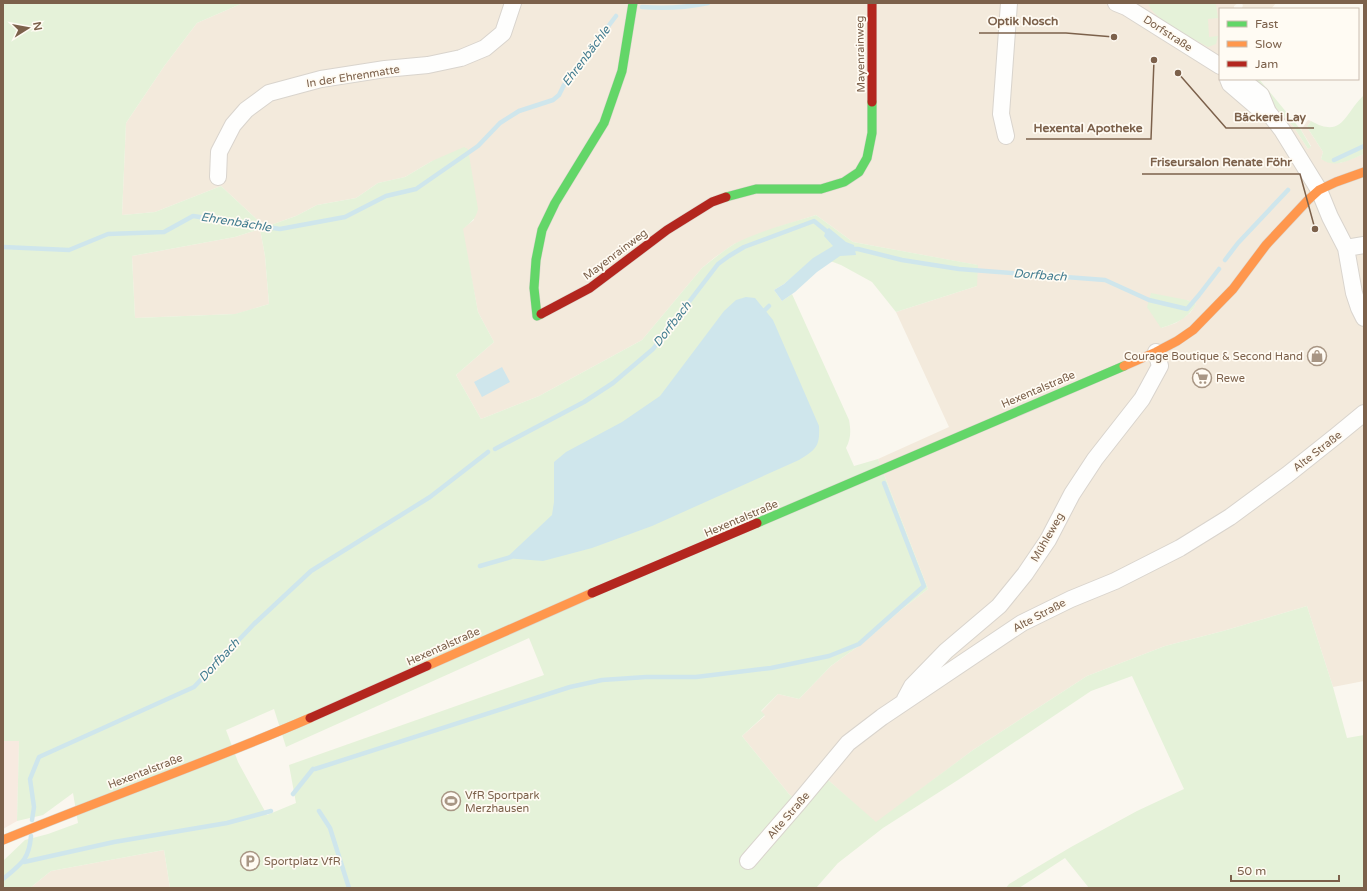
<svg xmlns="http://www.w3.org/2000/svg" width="1367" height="891" font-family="'Varela Round',sans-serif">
<rect width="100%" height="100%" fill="#faf7ef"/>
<!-- residential -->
<path fill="#f3eadc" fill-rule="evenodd" d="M 243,3 L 1238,3 L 1234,6 L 1234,9 L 1220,9 L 1220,79 L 1251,79 L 1293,126 L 1308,149 L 1311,146 L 1301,130 L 1308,120 L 1311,121 L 1307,127 L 1323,152 L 1321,159 L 1340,163 L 1364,154 L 1364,681 L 1333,687 L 1307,606 L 1223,631 L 1165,646 L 1087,676 L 973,750 L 876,823 L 827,779 L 804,807 L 789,794 L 742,736 L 765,716 L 761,712 L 778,694 L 799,699 L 831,666 L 864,642 L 902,609 L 928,589 L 878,459 L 949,427 L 896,312 L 977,286 L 977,265 L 853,242 L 816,215 L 775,228 L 734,244 L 714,258 L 702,268 L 642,340 L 539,396 L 481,419 L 456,375 L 494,342 L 478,312 L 462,229 L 474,220 L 432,161 L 405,177 L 378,183 L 356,198 L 317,205 L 296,216 L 265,227 L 221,186 L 155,212 L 122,215 L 126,123 L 165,65 L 197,23 ZM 1187,300 L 1196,304 L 1190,313 L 1176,323 L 1161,328 Z
M 1241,3 L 1276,3 L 1271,9 L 1243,9 L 1242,8 L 1243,5 Z
M 260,229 L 265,256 L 269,304 L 236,314 L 135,318 L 132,256 L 235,237 Z
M 164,850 L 170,888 L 30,888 L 51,871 Z"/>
<!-- commercial -->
<path fill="#f7eae0" d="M 3,741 L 19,741 L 17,821 L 3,829 Z"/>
<!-- green -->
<path fill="#e5f2d9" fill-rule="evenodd" d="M 3,3 L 243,3 L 197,23 L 165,65 L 126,123 L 122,215 L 155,212 L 221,186 L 265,227 L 296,216 L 317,205 L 356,198 L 378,183 L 405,177 L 432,161 L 464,147 L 468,149 L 478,209 C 476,219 470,223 463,229 L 478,312 L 494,342 L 456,375 L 481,419 L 539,396 L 642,340 L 702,268 C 712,260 723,251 734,244 C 759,231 790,223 816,215 L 853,242 L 978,265 L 977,286 L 896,312 L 872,282 L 841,265 L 817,256 L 784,284 L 774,290 L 782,301 L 792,294 L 849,420 C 851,431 851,438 846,448 L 854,466 L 878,459 L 928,589 L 902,609 L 864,642 L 831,666 L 799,699 L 778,694 L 761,711 L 765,715 L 742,736 L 789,794 L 804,807 L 827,779 L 876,822 L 973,750 L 1087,676 L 1165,646 L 1223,631 L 1307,606 L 1333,687 L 1347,738 L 1364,735 L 1364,888 L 1089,888 L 1065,858 L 1019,888 L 1006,888 L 1009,884 L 1071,847 L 1137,811 L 1184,789 L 1132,676 L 1091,691 L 958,780 L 883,828 L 838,863 L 816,888 L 170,888 L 164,850 L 51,871 L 30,888 L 3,888 L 3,861 L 25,840 L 48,834 L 78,823 L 73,793 L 43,815 L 17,821 L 19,741 L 3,741 ZM 260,229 L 265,256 L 269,304 L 235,314 L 135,318 L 132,256 L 235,237 ZM 529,638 L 544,675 L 289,765 L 296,803 L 267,815 L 238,762 L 226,730 L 274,709 L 286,747 Z
M 1148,3 L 1215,3 L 1216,5 L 1218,18 L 1208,19 L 1209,37 L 1218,36 L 1216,44 L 1208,47 C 1193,38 1153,20 1148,3 Z
M 1257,79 L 1259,79 L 1301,130 L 1311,147 L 1308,149 L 1293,126 L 1252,82 Z
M 1364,95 L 1364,154 C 1349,160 1335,169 1321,159 L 1323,152 L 1307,127 L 1311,121 C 1343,139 1344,114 1364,95 Z
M 1151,293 L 1187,300 L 1196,304 C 1187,319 1177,323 1161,328 L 1147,307 Z"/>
<!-- water -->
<path fill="#cfe6ec" d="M 829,228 L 846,242 L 854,245 L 856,255 L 840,256 L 817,272 L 795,292 L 782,301 L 774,290 L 784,284 L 813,258 L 833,246 L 824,236 L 826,230 Z
M 746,297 L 755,298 L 773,320 L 819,426 C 820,447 816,449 799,460 L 652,526 L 592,548 L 543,561 L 506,558 L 552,515 L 554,502 L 554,462 L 566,452 L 622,422 L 660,396 L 724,311 L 736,300 Z
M 502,367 L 510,382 L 482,397 L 474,382 Z"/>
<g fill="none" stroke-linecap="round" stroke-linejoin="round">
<!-- stream -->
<path stroke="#cfe6ec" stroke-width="4.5" d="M 642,7 C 666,9 684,8 708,3
M 1334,160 L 1364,146
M 3,247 L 69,250 L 108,234 L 164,232 L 193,216 L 280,229 L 345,217 L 386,196 L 416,189 L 478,146 L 500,123 L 519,111 L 553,100 L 559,95 L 564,85 L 616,16
M 849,249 L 858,249 L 902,260 L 959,269 L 1105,280 L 1149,300 L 1187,309 L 1199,295 L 1219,269
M 1225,260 L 1238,243 L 1288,190
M 761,314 L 769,306
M 495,449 L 584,402 L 613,383 L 653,349 L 718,264 L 729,256 L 744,247 L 814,221 L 830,234
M 480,566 L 511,557
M 315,769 L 570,687 L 602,680 L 646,677 L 696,677 L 771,668 L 829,656 L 859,644 L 924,586 L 884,483
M 293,794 L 313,769
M 319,811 L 330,828 L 349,888
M 32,820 L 34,807 L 30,779 L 39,757 L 194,687 L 254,624 L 311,571 L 430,497 L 488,452
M 24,862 L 114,842 L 227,823 L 271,811
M 3,879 C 21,864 29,860 31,836"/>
<!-- street casing -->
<g stroke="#d9d4cd" stroke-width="18">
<path id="street" d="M 1116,3 L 1126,7 L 1220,66
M 1228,79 L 1230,84 L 1258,108 L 1268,112
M 1241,79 L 1261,95 L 1268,112 L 1282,130 L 1319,190 L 1330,217 L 1346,248 L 1354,293 L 1359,308 L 1364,318
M 1006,136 L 1001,114 L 1009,3
M 218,177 L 219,152 L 233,125 L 246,110 L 269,93 L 321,79 L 385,69 L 428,65 L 461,58 L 485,48 L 503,33 L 513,3
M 1346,248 L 1364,245
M 905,699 L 912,686 L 946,651 L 999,606 L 1025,574 L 1048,540 L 1072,494 L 1095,459 L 1142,399 L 1160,366 L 1156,352
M 748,861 L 799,802 L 848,743 L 882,717 L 1022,623 L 1071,599 L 1115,581 L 1180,548 L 1230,517 L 1287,475 L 1336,436 L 1364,413"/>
</g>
<!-- fast casing -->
<g stroke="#dad4cd" stroke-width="10">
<path id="fast" d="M 726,197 L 756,189 L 821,189 L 844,182 L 859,172 L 867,158 L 872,133 L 872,102
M 541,314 L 537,316 L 534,288 L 536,260 L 542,230 L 555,203 L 604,123 L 622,71 L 633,3
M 757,523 L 1124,366"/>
</g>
<!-- slow casing -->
<g stroke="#dad4cd" stroke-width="10">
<path id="slow" d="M 1124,366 L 1156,352 L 1177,341 L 1193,330 L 1233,289 L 1266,245 L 1308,200 L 1319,190 L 1336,182 L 1364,172
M 427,666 L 592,593
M 3,840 C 105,798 209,762 310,718"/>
</g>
<!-- jam casing -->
<g stroke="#dad4cd" stroke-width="10">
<path id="jam" d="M 872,3 L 872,102
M 541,314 L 590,288 L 667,230 L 712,202 L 726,197
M 592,593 L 757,523
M 310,718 L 427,666"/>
</g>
<!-- street -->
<use href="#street" stroke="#fefefd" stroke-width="16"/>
<!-- fast -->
<use href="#fast" stroke="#63d668" stroke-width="9"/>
<!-- slow -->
<use href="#slow" stroke="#ff974d" stroke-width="9"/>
<!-- jam -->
<use href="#jam" stroke="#b3261e" stroke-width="9"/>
</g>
<!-- icons -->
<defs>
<g id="shop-ring" transform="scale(1)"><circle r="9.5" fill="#fffbf3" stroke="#a89684" stroke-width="1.5"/><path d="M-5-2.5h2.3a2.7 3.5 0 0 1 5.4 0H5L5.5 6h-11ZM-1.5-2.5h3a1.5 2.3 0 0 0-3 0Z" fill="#a89684"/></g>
<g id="supermarket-ring" transform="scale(1)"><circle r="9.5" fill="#fffbf3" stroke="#a89684" stroke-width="1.5"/><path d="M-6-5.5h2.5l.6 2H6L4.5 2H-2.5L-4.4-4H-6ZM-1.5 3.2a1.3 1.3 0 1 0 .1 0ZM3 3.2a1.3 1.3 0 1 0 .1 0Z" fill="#a89684"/></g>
<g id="stadium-ring" transform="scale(1)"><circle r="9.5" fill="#fffbf3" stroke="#a89684" stroke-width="1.5"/><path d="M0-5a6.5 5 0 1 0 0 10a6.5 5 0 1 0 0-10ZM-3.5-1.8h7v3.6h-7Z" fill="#a89684"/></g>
<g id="parking-ring" transform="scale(1)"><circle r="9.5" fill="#fffbf3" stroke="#a89684" stroke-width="1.5"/><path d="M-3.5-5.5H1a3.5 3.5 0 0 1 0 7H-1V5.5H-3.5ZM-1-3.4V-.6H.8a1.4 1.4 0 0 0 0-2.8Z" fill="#a89684"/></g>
</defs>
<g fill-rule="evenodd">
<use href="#shop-ring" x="1317" y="356"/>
<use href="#supermarket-ring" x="1202" y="378"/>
<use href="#stadium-ring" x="451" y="801"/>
<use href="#parking-ring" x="250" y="861"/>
</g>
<g text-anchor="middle" stroke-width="3.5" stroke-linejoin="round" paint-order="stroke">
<!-- street labels -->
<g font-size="11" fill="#7c614b" stroke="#fffbf3">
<text transform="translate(1168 33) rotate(33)" y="4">Dorfstraße</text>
<text transform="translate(860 54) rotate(-91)" y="4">Mayenrainweg</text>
<text transform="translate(353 76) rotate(-9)" y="4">In der Ehrenmatte</text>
<text transform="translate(615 254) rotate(-37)" y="4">Mayenrainweg</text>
<text transform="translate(1038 389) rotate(-23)" y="4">Hexentalstraße</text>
<text transform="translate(1317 451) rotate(-38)" y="4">Alte Straße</text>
<text transform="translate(741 518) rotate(-23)" y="4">Hexentalstraße</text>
<text transform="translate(1047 537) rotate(-60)" y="4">Mühleweg</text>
<text transform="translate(1039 615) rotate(-28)" y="4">Alte Straße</text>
<text transform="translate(443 646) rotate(-24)" y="4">Hexentalstraße</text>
<text transform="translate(145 771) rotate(-21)" y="4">Hexentalstraße</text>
<text transform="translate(788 815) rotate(-49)" y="4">Alte Straße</text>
</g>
<!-- poi labels -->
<g font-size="11" fill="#7c614b" stroke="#fffbf3" text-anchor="start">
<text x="1303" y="360" text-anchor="end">Courage Boutique &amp; Second Hand</text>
<text x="1216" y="382">Rewe</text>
<text x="465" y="799">VfR Sportpark<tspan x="465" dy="13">Merzhausen</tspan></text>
<text x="264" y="865">Sportplatz VfR</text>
</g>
<!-- water labels -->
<g font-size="12" font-style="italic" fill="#427c90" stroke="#fffbf3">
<text transform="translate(586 56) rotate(-53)" y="4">Ehrenbächle</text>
<text transform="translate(236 222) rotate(9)" y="4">Ehrenbächle</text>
<text transform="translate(1040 275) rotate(4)" y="4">Dorfbach</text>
<text transform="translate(672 324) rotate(-52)" y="4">Dorfbach</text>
<text transform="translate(219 660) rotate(-47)" y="4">Dorfbach</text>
</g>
</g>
<!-- callouts -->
<path fill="none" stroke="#7c614b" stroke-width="1.5" d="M1114 37L1066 33H979M1178 73L1226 128H1314M1154 60L1151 139H1026M1315 229L1300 174H1142"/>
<g fill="#7c614b" stroke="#fffbf3" stroke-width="1.5">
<circle cx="1114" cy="37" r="4"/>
<circle cx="1178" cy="73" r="4"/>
<circle cx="1154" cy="60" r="4"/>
<circle cx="1315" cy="229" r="4"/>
</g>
<g font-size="12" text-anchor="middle" font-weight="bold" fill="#7c614b" stroke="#fffbf3" stroke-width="3.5" stroke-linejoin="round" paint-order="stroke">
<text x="1023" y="25">Optik Nosch</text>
<text x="1270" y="121">Bäckerei Lay</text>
<text x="1088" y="132">Hexental Apotheke</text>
<text x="1221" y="166">Friseursalon Renate Föhr</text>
</g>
<!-- border -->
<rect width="1367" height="891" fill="none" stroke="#7c614b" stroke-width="8"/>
<!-- legend -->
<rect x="1219" y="8" width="140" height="72" fill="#fffbf3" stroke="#cbbdb0"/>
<rect x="1227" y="21" width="20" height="6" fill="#63d668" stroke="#cbbdb0"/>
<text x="1255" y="28" font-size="12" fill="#7c614b">Fast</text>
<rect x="1227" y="41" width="20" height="6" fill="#ff974d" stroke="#cbbdb0"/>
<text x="1255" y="48" font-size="12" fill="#7c614b">Slow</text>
<rect x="1227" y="61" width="20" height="6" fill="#b3261e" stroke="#cbbdb0"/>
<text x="1255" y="68" font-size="12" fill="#7c614b">Jam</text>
<!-- north arrow -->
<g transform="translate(28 28) rotate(79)" stroke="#fffbf3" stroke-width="3" paint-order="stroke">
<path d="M0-3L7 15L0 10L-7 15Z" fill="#7c614b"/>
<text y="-6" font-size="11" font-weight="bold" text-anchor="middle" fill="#7c614b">N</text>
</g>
<!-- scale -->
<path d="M1231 875v6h108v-6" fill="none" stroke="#7c614b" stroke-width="2"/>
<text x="1237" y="875" font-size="12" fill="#7c614b" stroke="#fffbf3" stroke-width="3" paint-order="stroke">50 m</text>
</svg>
